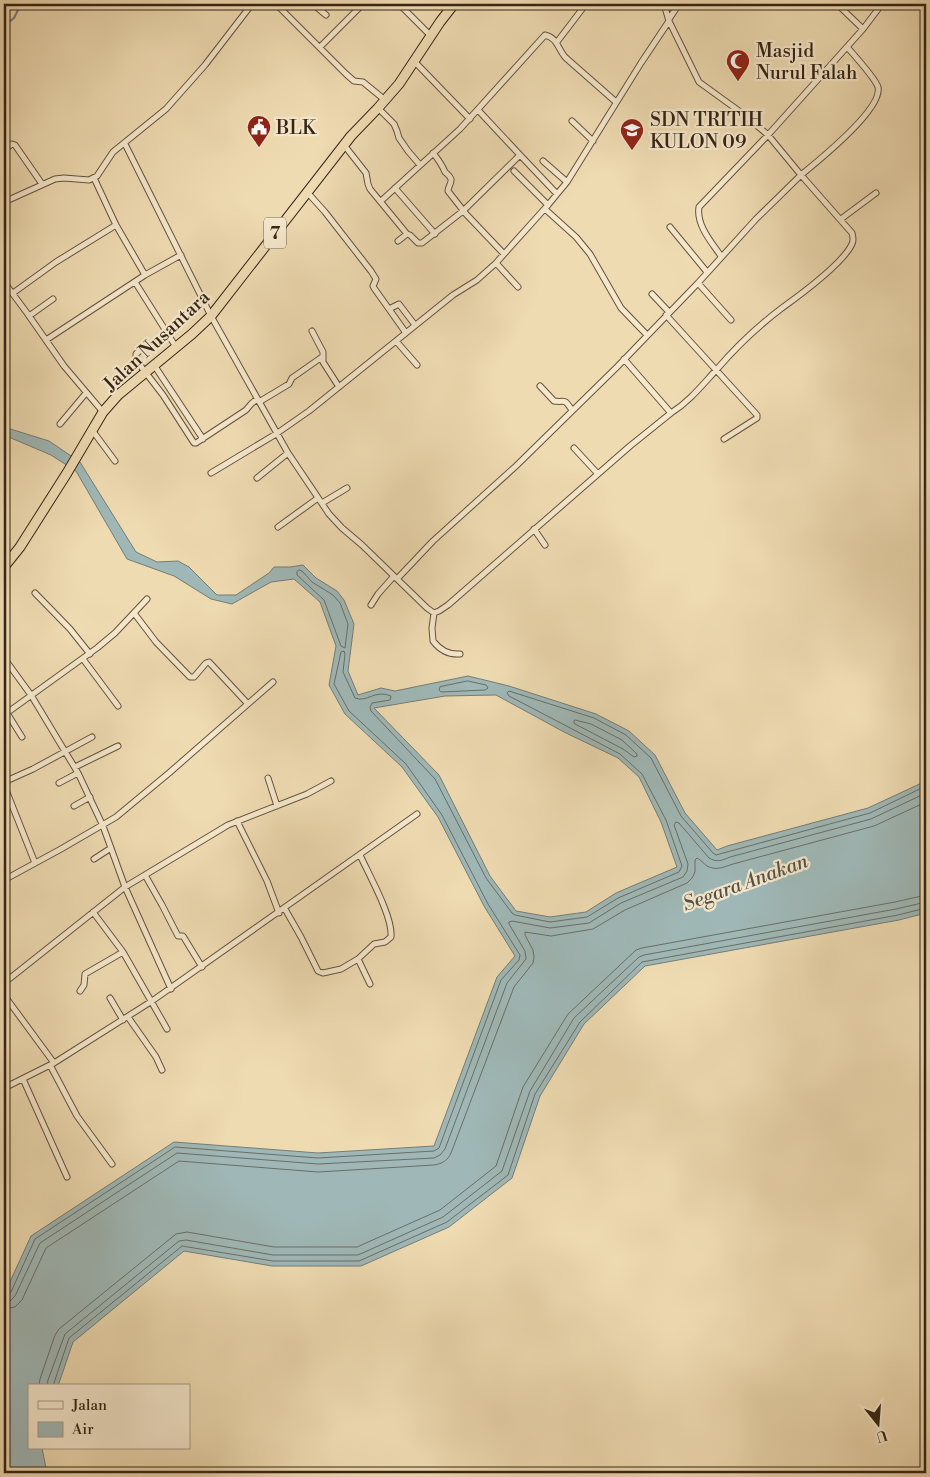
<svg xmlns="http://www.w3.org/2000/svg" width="930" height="1477" font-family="'Libre Bodoni',serif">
<rect width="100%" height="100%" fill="#efdbb2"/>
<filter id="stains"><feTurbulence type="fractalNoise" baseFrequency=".004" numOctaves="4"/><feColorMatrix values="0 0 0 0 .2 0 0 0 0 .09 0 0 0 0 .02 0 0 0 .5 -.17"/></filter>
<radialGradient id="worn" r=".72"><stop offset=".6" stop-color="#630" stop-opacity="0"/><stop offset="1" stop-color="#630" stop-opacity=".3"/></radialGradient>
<!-- water -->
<path fill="#9fb8b7" stroke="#757d76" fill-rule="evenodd" d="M 4,427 L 49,441 L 80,462 L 136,552 L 157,562 L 178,561 L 189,567 L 217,595 L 236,595 L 269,573 L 274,567 L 290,567 L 303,565 L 316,578 L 337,591 L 344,600 L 354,624 L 348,671 L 358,695 L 381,688 L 395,691 L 468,676 L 509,686 L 596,714 L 629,731 L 655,755 L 685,813 L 717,850 L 727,846 L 868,808 L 926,781 L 926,913 L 899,920 L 645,966 L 584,1024 L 540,1096 L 512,1178 L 449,1227 L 361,1266 L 272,1266 L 184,1251 L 73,1342 L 58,1386 L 29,1386 L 29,1448 L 42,1448 L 47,1473 L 4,1473 L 4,1295 L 31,1236 L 174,1142 L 318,1153 L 434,1146 L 497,977 L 515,956 L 484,906 L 438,817 L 402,767 L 345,714 L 329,685 L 336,646 L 320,602 L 294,579 L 271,582 L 232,604 L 211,599 L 174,576 L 127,559 L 76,471 L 51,455 L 4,435 ZM 496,695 L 564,732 L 618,758 L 639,777 L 661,822 L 677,867 L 616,893 L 586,912 L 550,917 L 516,911 L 490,876 L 439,775 L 374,708 L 445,696 Z"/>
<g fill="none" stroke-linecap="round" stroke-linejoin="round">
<!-- shore -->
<path stroke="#6a6e66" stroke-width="1" d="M 299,570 L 302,571 L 312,582 L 333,595 L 340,603 L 348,624 L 345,648 L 341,646 L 324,600 L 297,575 L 297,572 Z
M 468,681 L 486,685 L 488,688 L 485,690 L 441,692 L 439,690 L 440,687 Z
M 575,720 L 591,724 L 622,740 L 637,754 L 637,756 L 634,757 L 623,749 L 575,724 L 574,722 Z
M 4,1295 L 8,1295 L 11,1292 L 35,1239 L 175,1147 L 318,1158 L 434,1151 L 439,1148 L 501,980 L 519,960 L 520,955 L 488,904 L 442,815 L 406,764 L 349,711 L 334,684 L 341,652 L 344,651 L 345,654 L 343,672 L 355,698 C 367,703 375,689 391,696 L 390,700 L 372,703 L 370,707 L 371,711 L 435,779 L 486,878 L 512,913 L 515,915 L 550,922 L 587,917 L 618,898 L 679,872 L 682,866 L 666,820 L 642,774 L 620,754 L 509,696 L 507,693 L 509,691 L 594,718 L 626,735 L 651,758 L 681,816 L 713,853 L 716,855 L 870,813 L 926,786
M 4,1302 L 10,1301 L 15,1296 L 40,1243 L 177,1153 L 318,1164 L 434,1158 L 440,1155 L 445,1149 L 507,983 L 526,959 L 525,951 L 509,924 L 509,922 L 512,921 L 550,928 L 589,923 L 621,903 L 683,877 L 687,871 L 688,864 L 674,825 L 676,822 L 679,823 L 709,858 C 717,863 723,860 730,857 L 871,819 L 926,793
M 4,1309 L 15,1307 L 22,1300 L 46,1248 L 179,1161 L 318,1172 L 434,1165 C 442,1164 448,1160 451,1153 L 514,987 L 533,963 L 534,957 L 533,950 L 525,935 L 525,932 L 551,936 L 593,929 L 625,910 L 687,883 L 692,878 L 695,872 L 695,860 L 697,858 C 701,860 703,863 707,866 C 716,871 724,867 733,864 L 874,826 L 926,802
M 39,1386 L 40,1379 L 55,1335 L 59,1329 L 176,1234 L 187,1232 L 274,1247 L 357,1247 L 440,1210 L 496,1166 L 523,1087 L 568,1014 L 636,950 L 642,948 L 895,902 L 926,895
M 47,1386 L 48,1380 L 65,1334 L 179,1241 L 186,1240 L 273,1255 L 358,1255 L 443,1217 L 502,1171 L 530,1091 L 574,1018 L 639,957 L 644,955 L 896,909 L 926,902
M 53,1386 L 69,1338 L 182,1246 L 273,1261 L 359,1261 L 447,1222 L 508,1175 L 535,1094 L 580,1022 L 642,962 L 898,915 L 926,908"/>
<!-- stream -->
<path stroke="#757d76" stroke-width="2" d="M 4,26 L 14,18 L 21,4"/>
<!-- street casing -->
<g stroke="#64523c" stroke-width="7">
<path id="street" d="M 276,4 L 346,74 L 354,81 L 363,82 L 385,100
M 313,4 L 326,15
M 399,4 L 431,36
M 664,4 L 669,21 L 699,82 L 746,116 L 768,135 L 863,29 L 882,4
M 837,4 L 863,29
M 669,19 L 679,4
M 557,42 L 586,4
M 320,47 L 363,4
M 414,61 L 470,119
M 378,108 L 394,124 L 397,131 L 399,138 L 408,151 L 420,165
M 478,110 L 520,155
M 572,121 L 593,141
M 125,144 L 211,316 L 288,453 L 329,514 L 342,528 L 362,545 L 427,608 L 434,613 L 439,611 L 448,605 L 630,446 L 671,413 L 624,359
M 344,145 L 366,173 L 368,184 L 370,189 L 407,234
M 4,150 L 12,144 L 15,145 L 42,184
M 433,153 C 438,159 442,165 445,172 C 447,174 450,176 451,179 C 452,182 448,187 448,191 L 466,214 L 504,254
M 543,161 L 567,182
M 514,171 L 548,205
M 94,178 L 116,225 L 145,275
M 395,188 L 435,234
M 307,192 L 325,212 L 371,271 L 376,279 L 373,286 L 374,288 L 406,333
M 381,201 L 460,129 L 545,35 C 558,38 558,50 566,58 L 616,102
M 4,202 L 55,179 L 64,178 L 89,180 L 97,176 L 113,152 L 166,109 L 205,65 L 252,4
M 545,209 L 576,237 L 590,254 L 621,308 L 647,335
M 841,219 L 876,193
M 670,227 L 707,272
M 398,241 L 407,234 L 410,235 L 418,243 L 422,243 L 463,211 L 520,155 L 557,194
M 496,263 L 518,287
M 4,282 L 27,313 L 64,366 L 103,412
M 135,282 L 176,347
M 698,283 L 731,320
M 13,293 L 56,262 L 116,225
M 652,294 L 669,312
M 389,309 L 399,304 L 415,325
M 666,315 L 757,415 L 757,418 L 724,439
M 29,316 L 53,299
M 312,331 L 323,352 L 323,362 L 339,387
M 46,340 L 145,275 L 181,255
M 396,341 L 417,365
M 144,347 L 136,354 L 136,360 L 163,395 L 194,443 L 196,443 L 246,410 L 251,404 L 257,399
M 154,365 L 203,439
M 540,386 L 554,401 C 566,403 563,397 572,410
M 259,402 L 289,384 L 292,378 L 322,357
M 671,413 C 690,401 703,384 718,368 C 737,346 758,326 782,308 C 800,295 843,264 852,244 C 854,240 853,237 852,233 L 801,175 C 818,161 883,109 878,87 C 875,78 854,55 847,47
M 60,424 L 86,393
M 92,430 L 115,461
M 574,448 L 598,474
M 211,473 L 276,434 L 309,411 L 453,295 L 477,280 L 496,263 L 548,205 L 567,182 L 641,63 L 669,21
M 257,478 L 288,453
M 322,503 L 347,488
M 278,527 L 318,498
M 534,529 L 545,545
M 397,579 L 433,541 L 516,466 L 617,367 L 698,283 L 756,219 L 801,175 L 768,135 L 699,207 C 696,225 712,243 721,256
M 35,593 L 70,629 L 90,654
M 371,605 L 378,594 L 394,576
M 134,613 L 156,642 L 190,677 L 194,677 L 206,663 L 209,662 L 248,704
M 434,613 L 432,628 L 433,641 C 440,650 448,655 460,654
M 4,658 L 31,695 L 78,773 L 103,826 L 125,887 L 171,989
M 83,659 L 118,706
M 7,713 L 22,737
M 4,715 L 97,648 L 115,633 L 147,599
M 75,767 L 118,746
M 268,778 L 277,806
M 4,782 L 33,769 L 92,737
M 59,783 L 78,773
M 4,785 L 35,863
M 74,806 L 90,797
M 237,821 L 267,881 L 279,913
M 94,859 L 111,848
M 145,875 L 162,905 L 178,936 L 183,936 L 202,967
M 4,880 L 61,849 L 116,817 L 169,773 L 273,682
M 285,909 L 301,937 L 318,971 L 323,973 L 341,969 L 358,959 L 374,944 L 385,942 L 391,937 C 393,917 369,875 360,855
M 93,912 L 123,952 L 167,1029
M 358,959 L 370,984
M 4,983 L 125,887 L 228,825 L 307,794 L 331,781
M 80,991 L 84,985 L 85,974 L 123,952
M 4,995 L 54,1063
M 110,998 L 123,1020
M 128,1017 L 156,1057 L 162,1070
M 50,1065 L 77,1116 L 112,1164
M 23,1079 L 67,1177
M 4,1088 L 54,1063 L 152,1001 L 417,814"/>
</g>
<!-- highway casing -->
<g stroke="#352415" stroke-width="11">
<path id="highway" d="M 4,567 L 20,547 L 67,473 L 103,412 L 118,395 L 192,334 L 211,316 L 351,136 L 378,108 L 399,84 L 440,22 L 454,4"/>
</g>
<!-- street -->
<use href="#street" stroke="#f5e8cd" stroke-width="5"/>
<!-- highway -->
<use href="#highway" stroke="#efdbb2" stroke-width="9"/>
</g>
<!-- icons -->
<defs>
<g id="mosque-pin" transform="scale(1.25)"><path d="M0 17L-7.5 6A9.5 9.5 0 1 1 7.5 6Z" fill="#8f2418" stroke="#f5e8cd"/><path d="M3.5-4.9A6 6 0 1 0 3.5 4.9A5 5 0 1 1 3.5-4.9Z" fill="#fff"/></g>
<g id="civic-pin" transform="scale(1.25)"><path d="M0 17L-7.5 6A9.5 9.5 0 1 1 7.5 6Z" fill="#8f2418" stroke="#f5e8cd"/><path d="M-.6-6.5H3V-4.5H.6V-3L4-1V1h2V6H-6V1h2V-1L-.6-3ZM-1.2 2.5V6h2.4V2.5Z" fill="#fff"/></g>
<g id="school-pin" transform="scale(1.25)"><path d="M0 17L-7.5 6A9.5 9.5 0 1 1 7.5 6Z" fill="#8f2418" stroke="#f5e8cd"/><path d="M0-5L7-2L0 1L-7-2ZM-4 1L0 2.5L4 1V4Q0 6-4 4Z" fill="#fff"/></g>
</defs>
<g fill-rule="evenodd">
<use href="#mosque-pin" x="738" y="61"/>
<use href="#civic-pin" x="259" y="127"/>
<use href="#school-pin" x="632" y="130"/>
</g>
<g text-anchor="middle" stroke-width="4.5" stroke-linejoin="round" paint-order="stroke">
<!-- shield labels -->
<rect fill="#f5e8cd" stroke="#6f5f4c" stroke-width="1" x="264" y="217.5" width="22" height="31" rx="4"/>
<g font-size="18" font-weight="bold" fill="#352415">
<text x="275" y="239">7</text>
</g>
<!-- poi labels -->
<g font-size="19" fill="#352415" stroke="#f5e8cd" text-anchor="start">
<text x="756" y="57">Masjid<tspan x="756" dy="22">Nurul Falah</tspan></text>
<text x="650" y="126">SDN TRITIH<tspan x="650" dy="22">KULON 09</tspan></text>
<text x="276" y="134">BLK</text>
</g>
<!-- street labels -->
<g font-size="19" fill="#352415" stroke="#f5e8cd">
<text transform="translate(156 340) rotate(-43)" y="7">Jalan Nusantara</text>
</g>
<!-- water labels -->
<g font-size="20" font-style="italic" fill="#555046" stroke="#f5e8cd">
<text transform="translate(745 882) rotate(-20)" y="7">Segara Anakan</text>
</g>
</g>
<!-- margin -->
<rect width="930" height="1477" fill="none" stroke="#efdbb2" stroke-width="20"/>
<rect x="5" y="5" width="920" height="1467" fill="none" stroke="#352415" stroke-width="2.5"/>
<rect x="10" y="10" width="910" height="1457" fill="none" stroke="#352415"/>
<!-- legend -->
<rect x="28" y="1384" width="162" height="65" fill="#f5e8cd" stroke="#a89a83"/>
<rect x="38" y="1401" width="25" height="8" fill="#f5e8cd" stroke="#a89a83"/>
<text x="72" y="1410" font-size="15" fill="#352415">Jalan</text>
<rect x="38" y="1422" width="25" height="15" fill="#9fb8b7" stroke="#a89a83"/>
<text x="72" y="1434" font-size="15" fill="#352415">Air</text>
<!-- north arrow -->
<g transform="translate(878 1424) rotate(163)" stroke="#f5e8cd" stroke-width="4" paint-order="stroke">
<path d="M0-4L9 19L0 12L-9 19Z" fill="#352415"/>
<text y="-8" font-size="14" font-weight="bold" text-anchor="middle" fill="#352415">U</text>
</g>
<rect width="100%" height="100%" filter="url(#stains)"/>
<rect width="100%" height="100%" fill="url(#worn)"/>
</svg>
